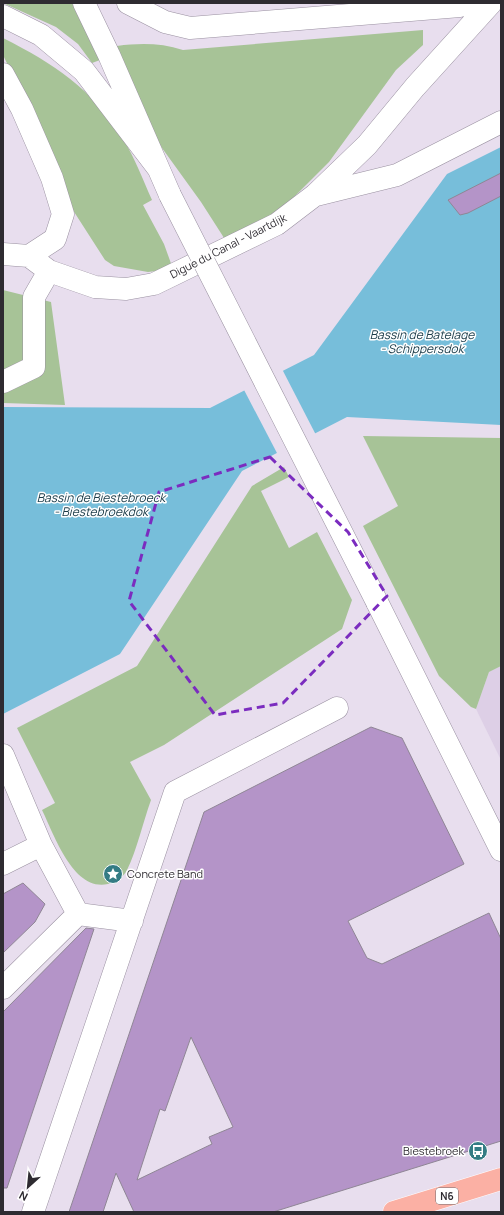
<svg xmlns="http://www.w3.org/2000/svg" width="504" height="1215" font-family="Manrope,sans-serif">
<rect width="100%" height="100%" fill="#e8deee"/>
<!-- built -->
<path fill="#ddcfe6" d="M 501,666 L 501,760 L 476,709 L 489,672 Z"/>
<!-- green -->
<path fill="#a7c397" d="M 3,3 L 72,3 L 90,37 L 100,60 L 92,63 L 78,44 L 56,27 Z
M 423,30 L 423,45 L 396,70 L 329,162 L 283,208 L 226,241 L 201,202 L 162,148 L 134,102 L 122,72 L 117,46 C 140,43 161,43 183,50 Z
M 3,38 C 54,64 92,88 123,139 C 135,158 143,180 152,200 L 143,205 L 164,244 L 173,269 L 148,272 L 114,266 L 105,260 L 69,204 L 48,149 L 3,55 Z
M 3,290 L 51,302 L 65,405 L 3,403 Z
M 363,436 L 501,438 L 501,666 L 489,672 L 476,709 L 471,707 L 439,676 L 363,526 L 398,506 Z
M 284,467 L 289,477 L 261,491 L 289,548 L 317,532 L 352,600 L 342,629 L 164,745 L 130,762 L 151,800 C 143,822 137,850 127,870 C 124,877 115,882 108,884 C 73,892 54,834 42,810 L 55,803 L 17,728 L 137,666 L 252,486 Z"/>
<!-- water -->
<path fill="#77beda" d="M 501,147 L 501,425 L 347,417 L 242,471 L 120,654 L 3,714 L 3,407 L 210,408 L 314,355 L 447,174 Z"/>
<!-- pier -->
<path fill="#e8deee" d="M 282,369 L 316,435 L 278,455 L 243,388 Z"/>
<!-- building -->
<path fill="#b494c8" stroke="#8f8695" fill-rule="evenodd" d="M 501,173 L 501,196 L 468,213 L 460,215 L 448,200 Z
M 371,727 L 402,738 L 464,864 L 348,921 L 367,958 L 382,964 L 489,913 L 501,939 L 501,1141 L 273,1212 L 134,1212 L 116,1173 L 103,1212 L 69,1212 L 204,812 ZM 191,1037 L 233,1127 L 209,1137 L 212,1144 L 137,1180 L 160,1109 L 165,1111 Z
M 23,883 L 45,904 L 35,922 L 3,953 L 3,894 Z
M 86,928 L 94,929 L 7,1188 L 3,1188 L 3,1012 Z"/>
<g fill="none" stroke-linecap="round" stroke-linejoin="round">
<!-- minor casing -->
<g stroke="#9a91a1" stroke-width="23">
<path id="minor" d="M 84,3 L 109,55 L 170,195
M 128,3 L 165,22 L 190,28 L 460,6 L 471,3
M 3,16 L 41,35 L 84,71 L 158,168
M 3,74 L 22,109 L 52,178 L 63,214 L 55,239 L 29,256
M 316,195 L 397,175 L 501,122
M 3,254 L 29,256 L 49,271 L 95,287 L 126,289 L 154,284 L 277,224 L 315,195 L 367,145 L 415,87 L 491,3
M 3,382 L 34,367 L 34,297 L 49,271
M 377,602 L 501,850
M 3,755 L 41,845 L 78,914
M 3,864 L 41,845
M 78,914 L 132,921
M 3,988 L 78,914
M 33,1212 L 175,792 L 337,708"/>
</g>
<!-- major casing -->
<g stroke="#fff" stroke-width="23">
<path id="major" d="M 394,1212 L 501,1179"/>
</g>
<!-- minor -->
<use href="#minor" stroke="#fff" stroke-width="22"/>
<!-- major -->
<use href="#major" stroke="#fbb0a4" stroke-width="22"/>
<!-- minor-bridge casing -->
<g stroke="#9a91a1" stroke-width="23" stroke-linecap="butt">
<path id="minor-bridge" d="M 170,195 L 377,602"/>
</g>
<!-- minor-bridge -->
<use href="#minor-bridge" stroke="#fff" stroke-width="22"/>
</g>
<!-- marked area -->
<path fill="none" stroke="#7b2cbf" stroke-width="3" stroke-dasharray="8 5" stroke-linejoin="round" d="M 270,457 L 348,532 L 387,596 L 283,703 L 215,715 L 129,601 L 159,492 Z"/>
<!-- icons -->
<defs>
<g id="sight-disc" transform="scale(1)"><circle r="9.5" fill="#347c84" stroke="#fff"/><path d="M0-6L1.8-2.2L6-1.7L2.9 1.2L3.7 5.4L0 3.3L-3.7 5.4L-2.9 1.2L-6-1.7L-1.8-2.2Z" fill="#fff"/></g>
<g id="bus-disc" transform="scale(1)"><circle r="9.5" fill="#347c84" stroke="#fff"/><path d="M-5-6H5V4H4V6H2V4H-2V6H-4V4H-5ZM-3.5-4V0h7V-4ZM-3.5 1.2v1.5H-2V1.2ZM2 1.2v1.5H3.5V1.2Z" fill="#fff"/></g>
</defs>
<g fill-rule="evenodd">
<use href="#sight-disc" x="113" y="874"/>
<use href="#bus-disc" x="478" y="1151"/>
</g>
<g text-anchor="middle" stroke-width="3" stroke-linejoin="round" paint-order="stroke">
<!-- shield labels -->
<rect fill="#fff" stroke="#6d6b6f" stroke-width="1" x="436" y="1188" width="22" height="16" rx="3"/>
<g font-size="10" font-weight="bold" fill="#2e2b31">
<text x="447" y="1200">N6</text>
</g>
<!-- street labels -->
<g font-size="11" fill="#2e2b31" stroke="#fff">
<text transform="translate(228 246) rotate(-27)" y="4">Digue du Canal - Vaartdijk</text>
</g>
<!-- poi labels -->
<g font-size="11" fill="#2e2b31" stroke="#fff" text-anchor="start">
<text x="127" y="878">Concrete Band</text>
<text x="464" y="1155" text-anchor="end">Biestebroek</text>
</g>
<!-- water labels -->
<g font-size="12" font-style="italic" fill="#1a3b48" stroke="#fff">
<text x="422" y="339">Bassin de Batelage<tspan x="422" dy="14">- Schippersdok</tspan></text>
<text x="101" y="502">Bassin de Biestebroeck<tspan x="101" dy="14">- Biestebroekdok</tspan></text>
</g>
</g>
<!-- border -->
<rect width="504" height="1215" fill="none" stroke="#2e2b31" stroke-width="8"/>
<!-- north arrow -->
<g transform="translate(28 1187) rotate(207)" stroke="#ffffff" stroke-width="3" paint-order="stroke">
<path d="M0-3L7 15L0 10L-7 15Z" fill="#2e2b31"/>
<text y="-6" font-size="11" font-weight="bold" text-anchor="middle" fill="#2e2b31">N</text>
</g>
</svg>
